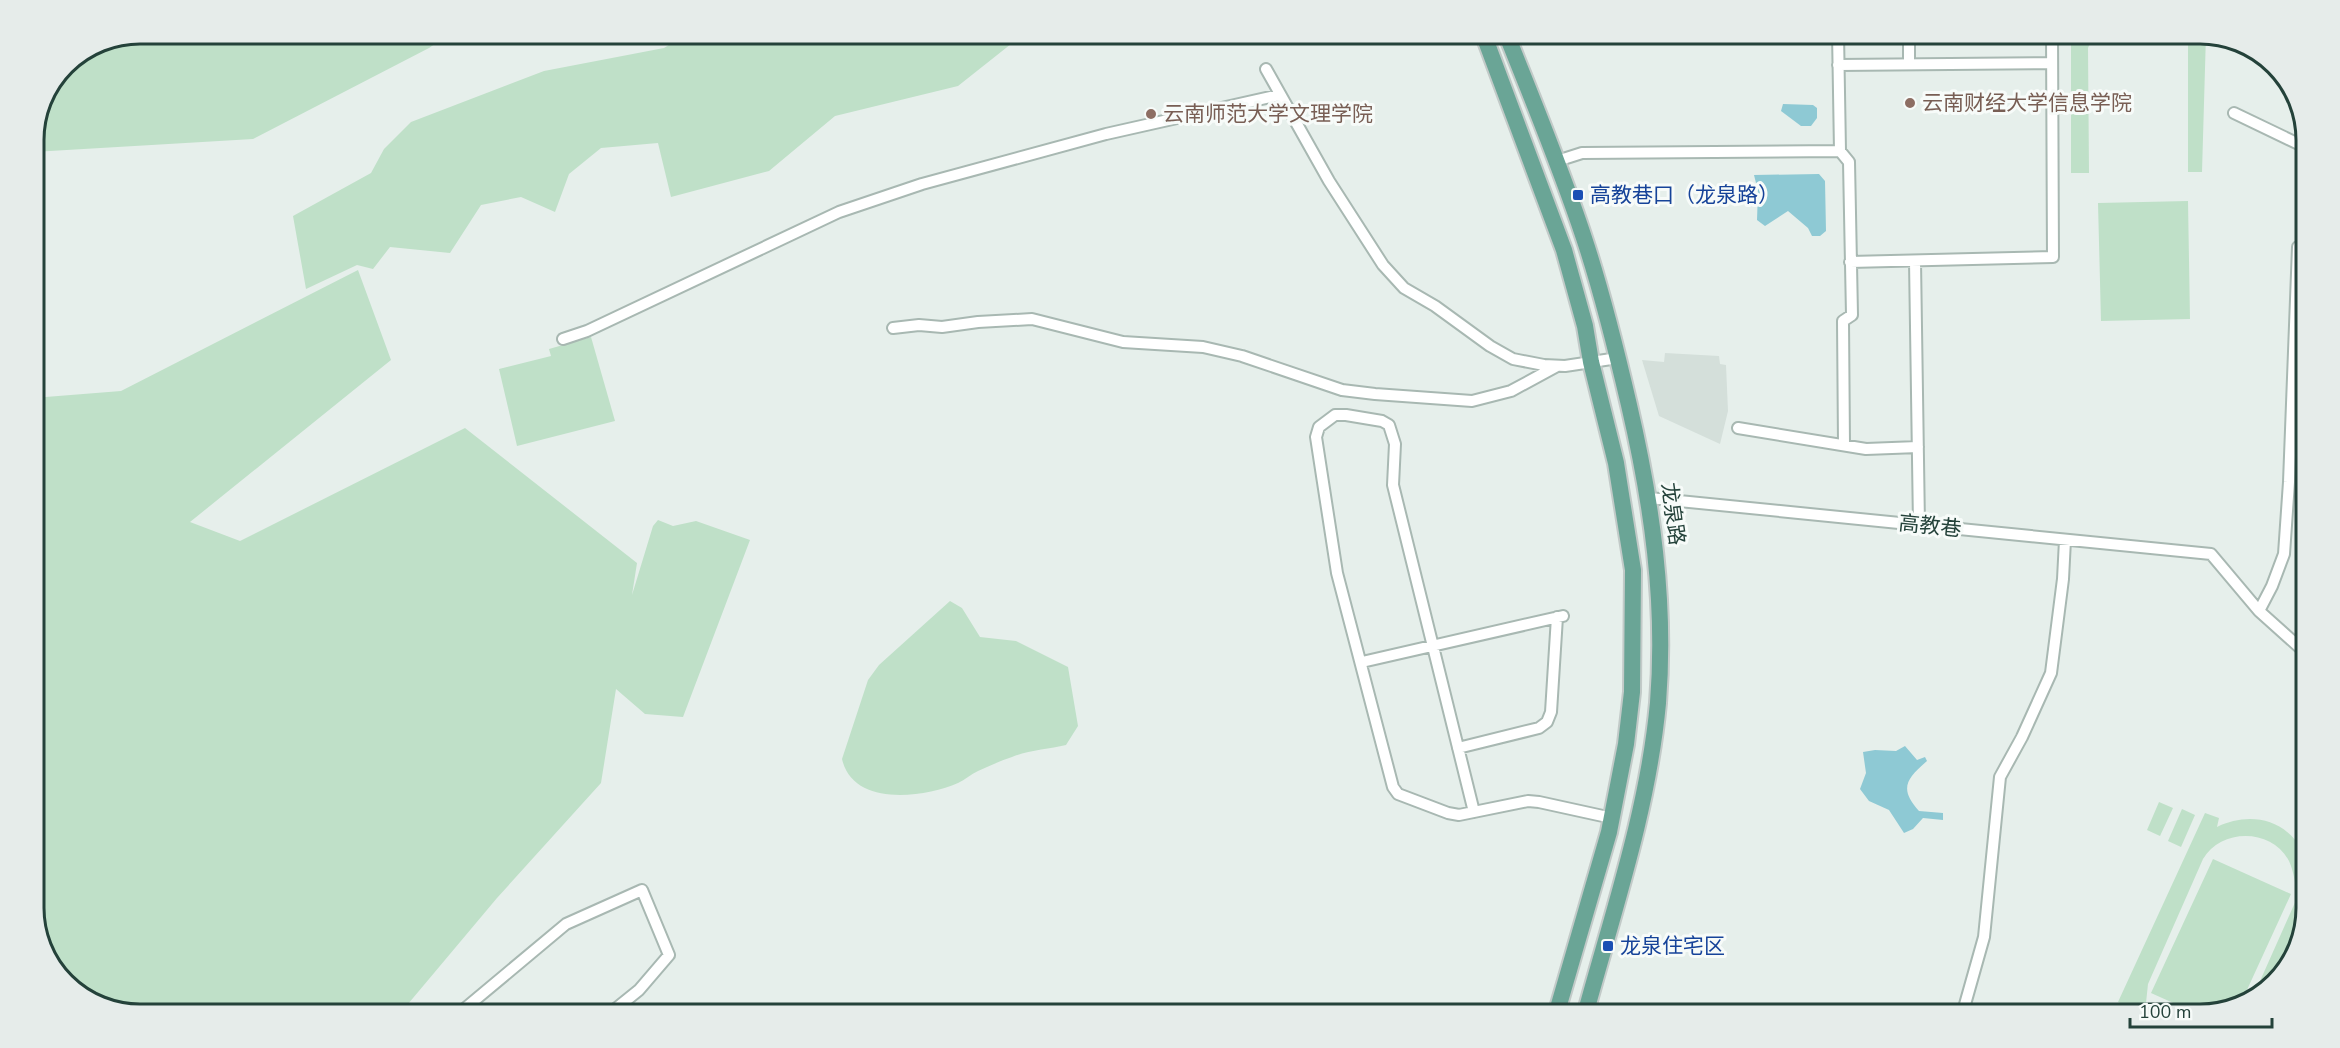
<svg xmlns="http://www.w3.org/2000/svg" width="2340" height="1048" font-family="'Nunito Sans','Noto Sans SC',sans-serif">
<rect width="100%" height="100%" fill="#e6efeb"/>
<!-- built -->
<path fill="#d4dfda" d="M 1665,353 L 1719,356 L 1720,364 L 1726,365 L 1728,411 L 1720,444 L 1659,416 L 1642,360 L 1664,362 Z"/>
<!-- green -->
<path fill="#bfe0c8" d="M 140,33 L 451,33 L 429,48 L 253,139 L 33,152 L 33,133 L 64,64 L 99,41 Z
M 688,33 L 1012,33 L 1011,44 L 958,86 L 835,116 L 769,171 L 671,197 L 658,143 L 601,148 L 569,174 L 555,212 L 521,197 L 481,205 L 450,253 L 390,247 L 373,269 L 357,265 L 306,289 L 293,216 L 371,173 L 384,149 L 411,122 L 544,71 L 664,48 Z
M 2071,33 L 2094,33 L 2088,48 L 2089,173 L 2071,173 Z
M 2186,33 L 2206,34 L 2202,172 L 2188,172 L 2188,37 Z
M 2188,201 L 2190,319 L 2101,321 L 2098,203 Z
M 358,270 L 391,360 L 190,522 L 240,541 L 465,428 L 637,563 L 632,595 L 653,526 L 658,520 L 673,526 L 696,521 L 750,540 L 683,717 L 645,714 L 616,689 L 601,783 L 497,898 L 408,1004 L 412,1015 L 140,1015 L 98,1007 L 55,973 L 33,916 L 33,398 L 121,391 Z
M 591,337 L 615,421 L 517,446 L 499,369 L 551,356 L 549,349 Z
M 950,601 L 962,608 L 980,637 L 1016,641 L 1068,667 L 1078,726 L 1066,745 C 1049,749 1029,750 1012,757 C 1000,761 989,766 978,771 C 971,774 965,780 958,783 C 923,798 853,807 842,759 L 868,680 L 879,665 Z
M 2159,802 L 2173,808 L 2160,836 L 2147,830 Z
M 2182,809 L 2195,815 L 2181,847 L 2168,841 Z
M 2205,813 L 2219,818 L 2217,827 C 2244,814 2276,816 2296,841 C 2300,847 2306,854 2307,861 C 2310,875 2309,908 2304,921 C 2298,943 2274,992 2252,999 L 2297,898 C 2296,886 2294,872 2289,861 C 2272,828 2221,828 2203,859 L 2148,984 L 2146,1003 L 2149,1015 L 2134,1015 L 2132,1009 L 2118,1002 Z
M 2213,859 L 2291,894 L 2241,1003 L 2200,1015 L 2151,993 Z"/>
<!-- water -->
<path fill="#8ec9d4" d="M 1783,104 L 1813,105 L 1817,108 L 1817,118 L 1811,126 L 1801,126 L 1781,111 Z
M 1819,174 L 1825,181 L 1826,231 L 1820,236 L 1812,236 L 1808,228 L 1788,211 L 1765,226 L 1757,220 L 1758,191 L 1754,175 Z
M 1905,746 L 1917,760 L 1925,757 L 1927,761 C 1906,779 1899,789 1919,811 L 1943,813 L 1943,820 L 1923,818 L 1913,829 L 1904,833 L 1889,810 L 1869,801 L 1860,789 L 1866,773 L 1863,752 L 1875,750 L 1896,751 Z"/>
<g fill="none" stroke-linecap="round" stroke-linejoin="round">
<!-- minor casing -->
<g stroke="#a8b8b2" stroke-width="14">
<path id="minor" d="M 1838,33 L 1840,151 L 1849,162 L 1852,315 L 1843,321 L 1844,445
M 1909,33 L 1909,64
M 1838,65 L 2052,63
M 1266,69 L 1329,181 L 1383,265 L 1404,288 L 1435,306 L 1490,346 L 1513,359 L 1544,365 L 1565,366 L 1618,358
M 2234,113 L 2307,148
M 1557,161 L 1582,153 L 1840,151
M 1915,261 L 1919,525
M 1850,262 L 2053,257 L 2052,33
M 893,328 L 919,325 L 942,327 L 978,322 L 1032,319 L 1123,342 L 1203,347 L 1242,356 L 1342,390 L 1375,394 L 1472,401 L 1511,391 L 1557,366
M 563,339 L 587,331 L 839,212 L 922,184 L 1106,134 L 1279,95
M 1738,428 L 1866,449 L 1918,447
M 1649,498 L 2211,554 L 2259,611 L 2307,654
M 2259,611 L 2272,586 L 2284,554 L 2289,482 L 2298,247
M 1362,662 L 1563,616
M 1458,748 L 1539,728 L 1547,722 L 1551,712 L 1557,617
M 1474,812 L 1393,485 L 1395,444 L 1389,425 L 1382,421 L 1346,415 L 1335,415 L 1319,427 L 1316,437 L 1337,573 L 1393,787 L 1398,794 L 1448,813 L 1459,815 L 1528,801 L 1539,802 L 1612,818
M 463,1010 L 566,924 L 642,890 L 669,955 L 639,990 L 608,1015
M 1962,1015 L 1984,937 L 2000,777 L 2022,737 L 2051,673 L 2063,579 L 2065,540"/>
</g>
<!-- primary casing -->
<g stroke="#c2cac8" stroke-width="20">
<path id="primary" d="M 1483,33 L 1564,250 L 1585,326 L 1591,362 L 1616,463 L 1633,570 L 1632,692 L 1626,744 L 1609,832 L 1556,1015
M 1506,33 C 1533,101 1561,168 1584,238 C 1602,292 1616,349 1629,405 C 1652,504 1666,601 1658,703 C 1648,810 1613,912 1585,1015"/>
</g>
<!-- minor -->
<use href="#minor" stroke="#fff" stroke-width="10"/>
<!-- primary -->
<use href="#primary" stroke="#6aa596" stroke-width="16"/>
</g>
<!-- markers -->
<g fill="#8d6e63" stroke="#f7fbf9" stroke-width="2">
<circle cx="1910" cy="103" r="6"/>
<circle cx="1151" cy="114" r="6"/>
</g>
<g fill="#1a4fb4" stroke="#f7fbf9" stroke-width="2">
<rect x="1572" y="189" width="12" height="12" rx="3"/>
<rect x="1602" y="940" width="12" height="12" rx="3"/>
</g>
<g text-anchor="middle" stroke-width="6" stroke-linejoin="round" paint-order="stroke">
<!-- education labels -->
<g font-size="21" fill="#785e54" stroke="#f7fbf9" text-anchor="start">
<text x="1922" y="110">云南财经大学信息学院</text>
<text x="1163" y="121">云南师范大学文理学院</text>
</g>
<!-- transit labels -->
<g font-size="21" fill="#164399" stroke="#f7fbf9" text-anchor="start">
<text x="1590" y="202">高教巷口（龙泉路）</text>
<text x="1620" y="953">龙泉住宅区</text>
</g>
<!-- street labels -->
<g font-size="21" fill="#24423a" stroke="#f7fbf9">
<text transform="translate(1673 514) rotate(82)" y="7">龙泉路</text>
<text transform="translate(1930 526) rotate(6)" y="7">高教巷</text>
</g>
</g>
<!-- crop -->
<path d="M0 0H2340V1048H0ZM140 44H2200A96 96 0 0 1 2296 140V908A96 96 0 0 1 2200 1004H140A96 96 0 0 1 44 908V140A96 96 0 0 1 140 44Z" fill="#e6ecea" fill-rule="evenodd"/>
<path fill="none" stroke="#24423a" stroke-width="3" d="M140 44H2200A96 96 0 0 1 2296 140V908A96 96 0 0 1 2200 1004H140A96 96 0 0 1 44 908V140A96 96 0 0 1 140 44Z"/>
<!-- scale -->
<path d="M2130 1018v9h142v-9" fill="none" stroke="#24423a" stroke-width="3"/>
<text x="2139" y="1018" font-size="18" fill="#24423a" stroke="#f7fbf9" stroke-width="4.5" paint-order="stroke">100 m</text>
</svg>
